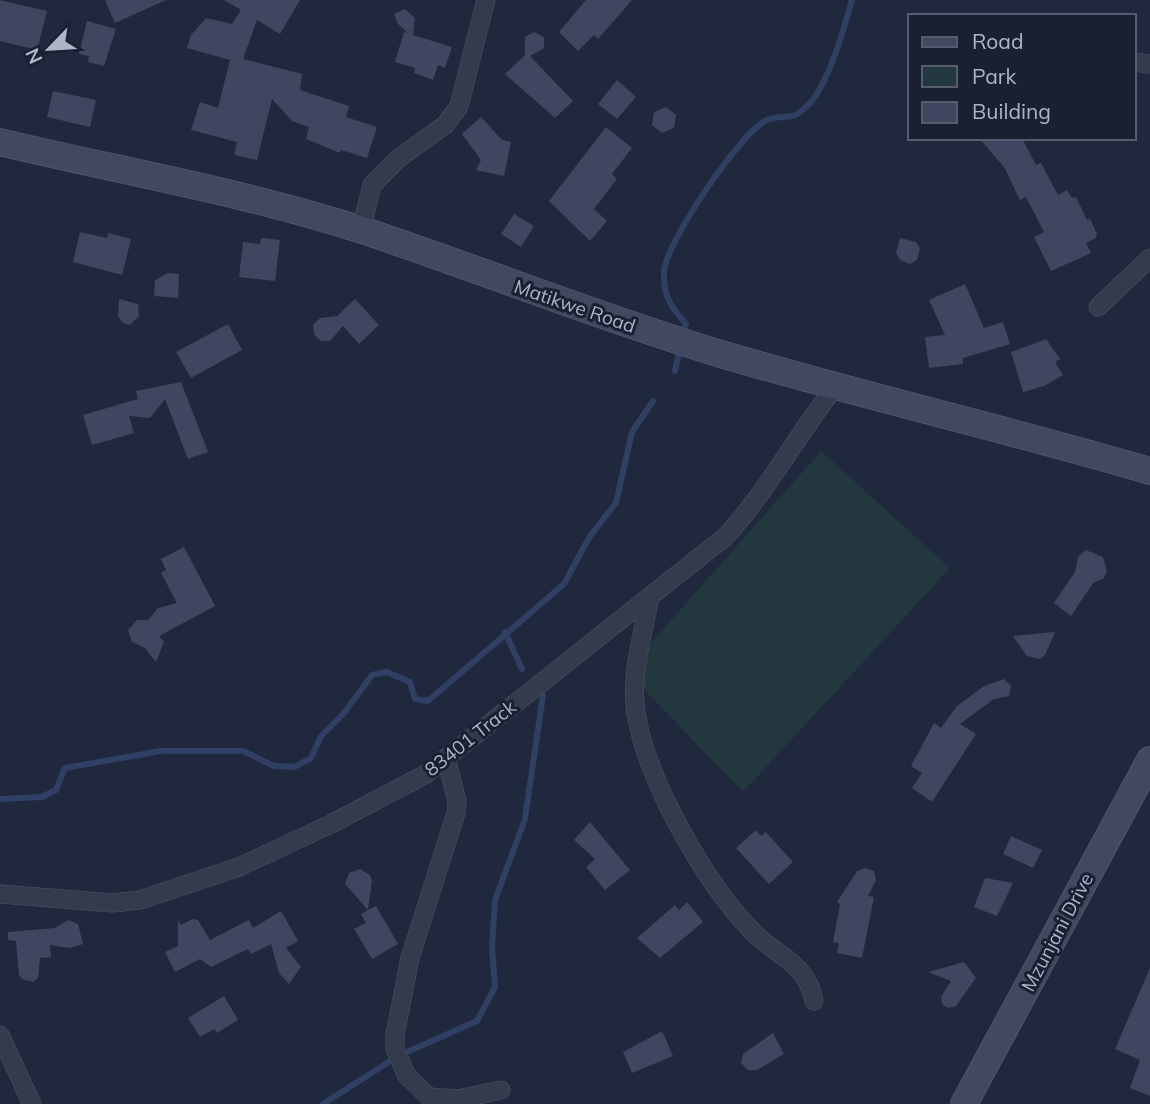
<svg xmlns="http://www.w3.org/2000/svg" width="1150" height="1104" font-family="Mulish,sans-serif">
<rect width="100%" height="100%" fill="#20283d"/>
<!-- green -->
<path fill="#22373e" d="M 821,451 L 950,568 L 743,792 L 626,671 Z"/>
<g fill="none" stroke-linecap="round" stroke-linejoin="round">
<!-- stream -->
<path stroke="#303f64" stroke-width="6" d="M 683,335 L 686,324 C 671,307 663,296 664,272 C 665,244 741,131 767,120 C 786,112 790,125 810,103 C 829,82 844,28 852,0
M 675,371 L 680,349
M 505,632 L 522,669
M 0,799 L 42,797 L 56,790 L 65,768 L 161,751 L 243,751 L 274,766 L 294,767 L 311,758 L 321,736 L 344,713 L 372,675 L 387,672 L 410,682 L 415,699 L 428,701 L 564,584 L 590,536 L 616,503 L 632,432 L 653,401
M 323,1104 L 398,1056 L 477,1021 L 495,987 L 492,947 L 495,900 L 525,819 L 543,695"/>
</g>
<!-- building -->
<path fill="#3e475f" d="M 0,0 L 47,11 L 37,50 L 0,41 Z
M 105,0 L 166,0 L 115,23 Z
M 224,0 L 300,0 L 280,34 L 257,20 L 243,59 L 302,74 L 300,90 L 349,106 L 346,117 L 377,127 L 367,158 L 341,150 L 340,153 L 306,139 L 309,127 L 292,121 L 272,99 L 257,160 L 234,155 L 237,142 L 191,130 L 200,102 L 218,108 L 230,60 L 187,48 L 191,35 L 206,18 L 232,24 L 241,10 Z
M 586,0 L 632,0 L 598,39 L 594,35 L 578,51 L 559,32 Z
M 405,9 L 415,18 L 413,35 L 452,47 L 445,68 L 438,65 L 433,80 L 414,73 L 415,68 L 395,62 L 404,32 L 408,33 L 398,24 L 394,14 Z
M 87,21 L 116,29 L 104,66 L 88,62 L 89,56 L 79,54 Z
M 534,32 L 544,37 L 544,48 L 530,56 L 573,101 L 555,118 L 505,74 L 525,55 L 525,37 Z
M 617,80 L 636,97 L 617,119 L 598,104 Z
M 53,91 L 96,100 L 90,127 L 47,117 Z
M 666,107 L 676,115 L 674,128 L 662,133 L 652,125 L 654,112 Z
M 481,117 L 502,140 L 511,142 L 504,176 L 476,170 L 481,160 L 462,134 Z
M 606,127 L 632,148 L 612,174 L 617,179 L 594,209 L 607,221 L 590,241 L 549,201 Z
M 979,138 L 1022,138 L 1036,165 L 1041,163 L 1058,195 L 1067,190 L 1072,198 L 1076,197 L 1087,220 L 1090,219 L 1097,234 L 1096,238 L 1086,243 L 1091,253 L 1051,271 L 1034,237 L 1044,232 L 1026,197 L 1020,200 L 1004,167 Z
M 514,214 L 534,226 L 521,247 L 501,234 Z
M 80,232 L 107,238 L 108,233 L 131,239 L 122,275 L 73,262 Z
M 261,238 L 280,240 L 275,281 L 239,277 L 243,242 L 260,244 Z
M 900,238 L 916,242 L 920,249 L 917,260 L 910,264 L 900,260 L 896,253 Z
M 168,273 L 179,274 L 178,298 L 154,296 L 155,280 Z
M 965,284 L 984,328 L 1003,322 L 1010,344 L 963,358 L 963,364 L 929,368 L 925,337 L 945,335 L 929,300 Z
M 119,299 L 138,304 L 139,316 L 130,325 L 123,323 L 118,316 Z
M 355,299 L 379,325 L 359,344 L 343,326 L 330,341 L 321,341 L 314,334 L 313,325 L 320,318 L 337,316 Z
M 228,324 L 242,350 L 191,378 L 176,352 Z
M 1046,339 L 1060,359 L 1055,362 L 1063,375 L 1044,386 L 1023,392 L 1011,352 Z
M 181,382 L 208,452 L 188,459 L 165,399 L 150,418 L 129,416 L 134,433 L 92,445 L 83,415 L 138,399 L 136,391 Z
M 184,547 L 215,606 L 159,636 L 164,642 L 156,662 L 145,648 L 132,642 L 128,630 L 137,620 L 148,620 L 158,608 L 177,603 L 161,573 L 166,570 L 161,559 Z
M 1086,550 L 1103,557 L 1107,571 L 1104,578 L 1093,583 L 1071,616 L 1054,603 L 1075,572 L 1078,557 Z
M 1055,632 L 1045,655 L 1040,659 L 1027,656 L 1013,636 Z
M 1004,679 L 1011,686 L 1009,696 L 994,699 L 960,724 L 976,734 L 932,802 L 912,788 L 922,773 L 911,766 L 934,723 L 941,728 L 957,706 L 984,686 Z
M 590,822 L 630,870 L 605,890 L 586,867 L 595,859 L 574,840 Z
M 756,830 L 761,836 L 766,832 L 793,862 L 769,884 L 736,848 Z
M 1011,836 L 1042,850 L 1033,868 L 1003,854 Z
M 865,868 L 874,871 L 876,880 L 868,896 L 874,897 L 862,958 L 837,953 L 839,943 L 833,942 L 840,904 L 837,902 L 857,871 Z
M 360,869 L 370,875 L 372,881 L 368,910 L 376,906 L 398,944 L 372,959 L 354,929 L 366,923 L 361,914 L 368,910 L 345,884 L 349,873 Z
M 985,878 L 1013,883 L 997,916 L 974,907 Z
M 687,902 L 703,922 L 660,958 L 637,938 L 675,905 L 679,910 Z
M 281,911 L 298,941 L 286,948 L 301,967 L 289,984 L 279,973 L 271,944 L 251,954 L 248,949 L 211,967 L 200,959 L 175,972 L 165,952 L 178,946 L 178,920 L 181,925 L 192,919 L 198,920 L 210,940 L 249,920 L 253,928 Z
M 68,920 L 78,924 L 83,944 L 70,948 L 50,945 L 51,957 L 40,958 L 38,978 L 33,982 L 22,979 L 19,975 L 16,941 L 8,940 L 8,932 L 55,928 Z
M 964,962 L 976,978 L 956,1006 L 948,1008 L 942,1004 L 941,997 L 951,981 L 928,972 Z
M 1150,968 L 1150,1096 L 1130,1088 L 1140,1060 L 1115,1049 Z
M 224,996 L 238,1020 L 217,1033 L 214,1029 L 200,1037 L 188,1018 Z
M 662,1031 L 673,1056 L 632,1073 L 623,1052 Z
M 773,1033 L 784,1054 L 757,1070 L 748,1070 L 741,1063 L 743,1054 Z"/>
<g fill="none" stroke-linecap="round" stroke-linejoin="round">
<!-- street casing -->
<g stroke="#4f5568" stroke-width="19">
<path id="street" d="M 1134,62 L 1150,64
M 361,230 L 372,185 L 399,158 L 445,125 L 459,106 L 486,0
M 1098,307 L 1150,258
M 650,597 C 643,634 630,676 636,713 C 647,781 705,883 753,932 C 777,956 808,964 814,1001
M 446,758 L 457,801 L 456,813 L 410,958 L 395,1035 L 395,1049 L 407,1076 L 429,1097 L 458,1099 L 501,1090
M 0,894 L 112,903 L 140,900 L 239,867 L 331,824 L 426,774 L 725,537 C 767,492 796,436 835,387
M 0,1035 L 32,1104"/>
</g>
<!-- secondary casing -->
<g stroke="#4f5568" stroke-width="28">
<path id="secondary" d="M 0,142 C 121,171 244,192 362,230 C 482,270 599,317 721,354 C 863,396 1007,429 1150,471
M 964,1104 L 1150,760"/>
</g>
<!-- street -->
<use href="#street" stroke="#343b4d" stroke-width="18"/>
<!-- secondary -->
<use href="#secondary" stroke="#414960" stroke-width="26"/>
</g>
<g text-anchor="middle" stroke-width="6" stroke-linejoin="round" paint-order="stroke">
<!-- street labels -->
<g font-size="19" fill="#afb5c9" stroke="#192032">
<text transform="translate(575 306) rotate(19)" y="7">Matikwe Road</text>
<text transform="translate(470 738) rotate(-38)" y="7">83401 Track</text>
<text transform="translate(1057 932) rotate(-62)" y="7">Mzunjani Drive</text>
</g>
</g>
<!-- legend -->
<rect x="908" y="14" width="228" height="126" fill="#192032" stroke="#555c6e" stroke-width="2"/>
<rect x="922" y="37" width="35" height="10" fill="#414960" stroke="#555c6e" stroke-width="2"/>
<text x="972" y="49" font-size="21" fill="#afb5c9">Road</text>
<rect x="922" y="66" width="35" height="21" fill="#22373e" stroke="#555c6e" stroke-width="2"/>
<text x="972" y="84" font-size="21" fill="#afb5c9">Park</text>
<rect x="922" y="102" width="35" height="21" fill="#3e475f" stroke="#555c6e" stroke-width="2"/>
<text x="972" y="119" font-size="21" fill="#afb5c9">Building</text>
<!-- north arrow -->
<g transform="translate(49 49) rotate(245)" stroke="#192032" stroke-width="5" paint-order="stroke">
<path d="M0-5L12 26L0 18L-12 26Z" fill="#afb5c9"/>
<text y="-10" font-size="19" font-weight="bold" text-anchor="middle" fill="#afb5c9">N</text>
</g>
</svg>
